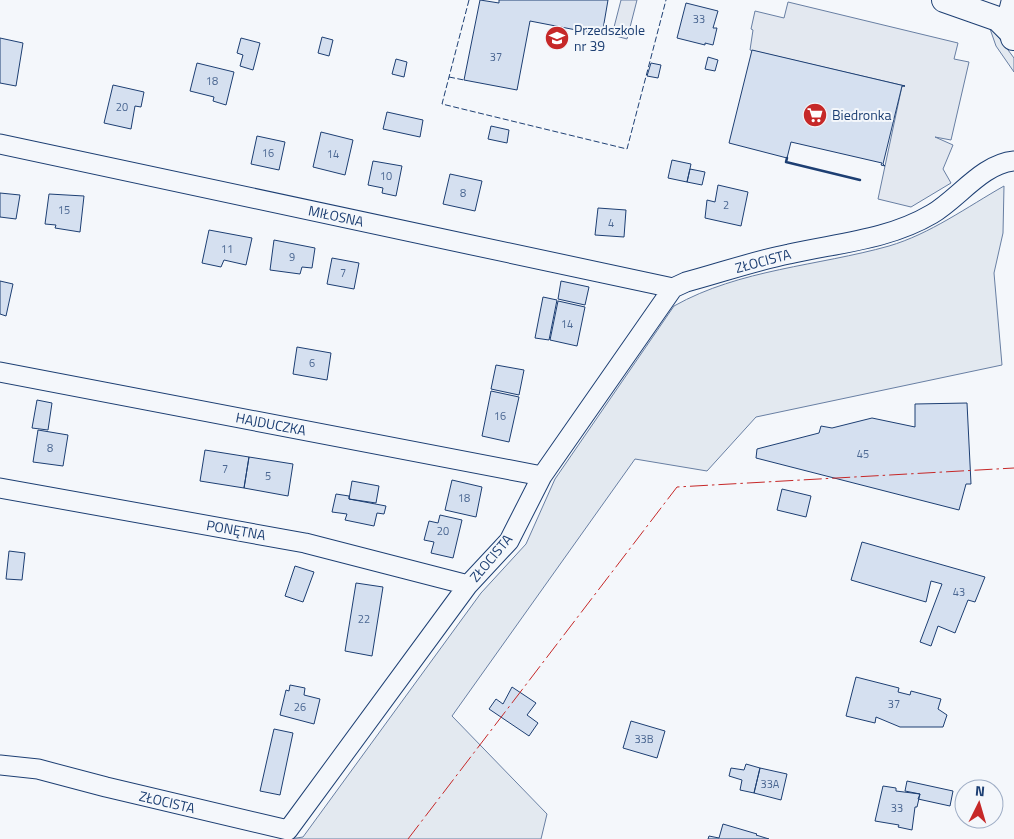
<svg xmlns="http://www.w3.org/2000/svg" width="1014" height="839" font-family="'Titillium Web',sans-serif">
<rect width="100%" height="100%" fill="#f4f7fb"/>
<!-- green -->
<path fill="#e3e9f0" stroke="#687fa3" d="M 988,23 L 1014,58 L 1014,72 L 996,46 Z
M 1004,186 L 1003,233 L 994,273 L 1002,365 L 756,417 L 707,471 L 635,459 L 452,716 L 547,814 L 541,839 L 290,839 L 303,837 L 481,593 L 526,544 L 555,479 L 674,306 C 740,269 818,266 889,246 C 930,234 967,207 1004,186 Z"/>
<!-- parking -->
<path fill="#e3e8f0" stroke="#687fa3" d="M 621,0 L 637,0 L 627,39 L 612,35 Z
M 788,2 L 958,43 L 954,59 L 969,62 L 951,140 L 935,137 L 953,145 L 943,169 L 951,183 L 911,207 L 878,199 L 902,86 L 905,86 L 750,50 L 753,30 L 751,29 L 755,11 L 784,18 Z"/>
<!-- building -->
<path fill="#d5e0f0" stroke="#1d3f73" d="M 480,0 L 499,3 L 499,0 L 608,0 L 602,35 L 530,21 L 517,90 L 464,80 Z
M 686,3 L 718,11 L 713,28 L 717,28 L 713,45 L 705,43 L 705,45 L 677,38 Z
M 322,37 L 333,40 L 329,56 L 318,53 Z
M 0,38 L 23,43 L 16,86 L 0,83 Z
M 241,38 L 260,43 L 253,70 L 240,66 L 243,55 L 237,53 Z
M 752,50 L 905,86 L 902,86 L 883,164 L 885,166 L 881,165 L 882,163 L 791,142 L 787,158 L 729,143 Z
M 708,57 L 718,60 L 715,71 L 705,69 Z
M 396,59 L 407,62 L 404,77 L 392,74 Z
M 197,63 L 234,72 L 226,105 L 213,101 L 214,97 L 190,91 Z
M 651,63 L 661,65 L 658,78 L 647,76 Z
M 113,85 L 144,92 L 141,107 L 135,106 L 131,129 L 104,123 Z
M 387,112 L 423,120 L 420,137 L 383,129 Z
M 491,126 L 509,130 L 507,143 L 488,139 Z
M 321,132 L 353,140 L 345,175 L 313,167 Z
M 257,136 L 285,142 L 279,170 L 251,164 Z
M 672,160 L 691,164 L 687,182 L 668,178 Z
M 373,161 L 402,166 L 396,196 L 382,193 L 383,188 L 368,185 Z
M 690,169 L 705,172 L 702,185 L 687,182 Z
M 450,174 L 482,181 L 475,211 L 443,204 Z
M 718,185 L 748,192 L 741,226 L 705,218 L 707,200 L 715,202 Z
M 0,193 L 20,195 L 16,219 L 0,217 Z
M 49,194 L 84,196 L 80,232 L 55,228 L 56,225 L 45,224 Z
M 598,208 L 626,210 L 624,237 L 595,235 Z
M 209,230 L 252,238 L 246,265 L 224,260 L 221,267 L 202,263 Z
M 274,240 L 315,248 L 312,268 L 302,267 L 300,274 L 270,270 Z
M 332,258 L 359,263 L 354,289 L 327,284 Z
M 0,281 L 13,284 L 6,316 L 0,314 Z
M 561,281 L 589,287 L 585,305 L 558,299 Z
M 543,297 L 557,300 L 549,340 L 535,338 Z
M 558,301 L 585,307 L 577,346 L 550,340 Z
M 297,347 L 331,353 L 327,380 L 293,374 Z
M 496,365 L 524,370 L 519,395 L 491,389 Z
M 491,391 L 519,397 L 509,442 L 482,436 Z
M 37,400 L 52,403 L 48,430 L 32,428 Z
M 967,403 L 971,484 L 966,484 L 959,510 L 756,458 L 757,449 L 819,433 L 821,426 L 832,428 L 872,418 L 915,427 L 915,404 Z
M 38,430 L 68,435 L 63,466 L 33,462 Z
M 205,450 L 249,457 L 244,488 L 200,481 Z
M 249,457 L 293,464 L 288,496 L 244,488 Z
M 452,480 L 482,487 L 476,517 L 445,510 Z
M 352,481 L 379,486 L 376,503 L 349,499 Z
M 782,489 L 811,496 L 806,517 L 777,510 Z
M 336,494 L 349,496 L 349,499 L 386,506 L 384,514 L 377,513 L 374,526 L 345,520 L 347,514 L 332,512 Z
M 440,515 L 462,520 L 453,558 L 431,553 L 434,542 L 424,540 L 429,521 L 438,523 Z
M 862,542 L 985,577 L 975,602 L 968,600 L 955,633 L 938,626 L 931,646 L 920,642 L 942,584 L 931,581 L 926,602 L 851,580 Z
M 9,551 L 25,553 L 22,580 L 6,579 Z
M 295,566 L 314,572 L 303,602 L 285,596 Z
M 356,583 L 383,587 L 372,656 L 345,651 Z
M 856,677 L 899,688 L 898,692 L 910,695 L 911,691 L 941,699 L 938,709 L 947,715 L 943,727 L 900,727 L 876,717 L 875,723 L 846,716 Z
M 290,685 L 305,688 L 304,695 L 320,699 L 314,724 L 280,715 L 286,690 L 289,691 Z
M 512,687 L 536,703 L 527,715 L 538,723 L 529,736 L 489,709 L 496,699 L 503,704 Z
M 631,721 L 665,731 L 657,758 L 623,748 Z
M 274,729 L 293,733 L 280,795 L 260,791 Z
M 746,764 L 760,768 L 754,793 L 740,790 L 742,780 L 729,776 L 731,768 L 744,770 Z
M 760,768 L 787,774 L 781,800 L 754,793 Z
M 907,781 L 953,791 L 950,806 L 918,799 L 920,794 L 905,791 Z
M 883,786 L 896,788 L 896,791 L 920,794 L 917,807 L 915,807 L 912,830 L 898,827 L 899,825 L 875,821 Z
M 723,824 L 757,834 L 756,835 L 769,839 L 708,839 L 709,836 L 719,838 Z"/>
<g fill="none" stroke-linecap="round" stroke-linejoin="round">
<!-- minor casing -->
<g stroke="#1d3f73" stroke-width="21">
<path id="minor" d="M 0,144 L 673,288
M 0,372 L 542,476
M 0,488 L 305,543 L 468,585
M 0,765 L 38,769 L 106,787 L 288,830 L 468,585 L 509,541 L 542,476 L 673,288 L 686,282 C 720,273 754,261 789,254 C 837,243 888,240 932,214 C 959,198 982,164 1014,161"/>
</g>
<!-- tertiary casing -->
<g stroke="#1d3f73" stroke-width="26">
<path id="tertiary" d="M 944,0 L 998,19 L 1010,31
M 1013,38 L 1009,20 L 1014,0"/>
</g>
<!-- minor -->
<use href="#minor" stroke="#f4f7fb" stroke-width="19"/>
<!-- tertiary -->
<use href="#tertiary" stroke="#f4f7fb" stroke-width="24"/>
<!-- fence -->
<path stroke="#1d3f73" stroke-width="1" stroke-dasharray="6 2.5" stroke-linecap="butt" d="M 469,0 L 442,104 L 627,149 L 666,0
M 449,77 L 464,80"/>
<!-- wall -->
<path stroke="#1d3f73" stroke-width="2.5" d="M 787,158 L 786,162 L 860,180"/>
<!-- power -->
<path stroke="#c62828" stroke-width="1" stroke-dasharray="18 4 2.5 4" stroke-linecap="butt" d="M 408,839 L 677,487 L 1014,468"/>
</g>
<!-- icons -->
<defs>
<g id="school-disc" transform="scale(1.25)"><circle r="9.5" fill="#c62828" stroke="#f4f7fb"/><path d="M0-5L7-2L0 1L-7-2ZM-4 1L0 2.5L4 1V4Q0 6-4 4Z" fill="#fff"/></g>
<g id="supermarket-disc" transform="scale(1.25)"><circle r="9.5" fill="#c62828" stroke="#f4f7fb"/><path d="M-6-5.5h2.5l.6 2H6L4.5 2H-2.5L-4.4-4H-6ZM-1.5 3.2a1.3 1.3 0 1 0 .1 0ZM3 3.2a1.3 1.3 0 1 0 .1 0Z" fill="#fff"/></g>
</defs>
<g fill-rule="evenodd">
<use href="#school-disc" x="557" y="38"/>
<use href="#supermarket-disc" x="815" y="115"/>
</g>
<g text-anchor="middle" stroke-width="4" stroke-linejoin="round" paint-order="stroke">
<!-- number labels -->
<g font-size="11" fill="#4b6792">
<text x="699" y="23">33</text>
<text x="496" y="61">37</text>
<text x="212" y="85">18</text>
<text x="122" y="111">20</text>
<text x="268" y="157">16</text>
<text x="333" y="158">14</text>
<text x="386" y="180">10</text>
<text x="463" y="197">8</text>
<text x="726" y="209">2</text>
<text x="64" y="214">15</text>
<text x="611" y="227">4</text>
<text x="227" y="253">11</text>
<text x="292" y="261">9</text>
<text x="343" y="277">7</text>
<text x="567" y="328">14</text>
<text x="312" y="367">6</text>
<text x="500" y="420">16</text>
<text x="50" y="452">8</text>
<text x="863" y="458">45</text>
<text x="225" y="473">7</text>
<text x="268" y="480">5</text>
<text x="464" y="502">18</text>
<text x="443" y="535">20</text>
<text x="959" y="596">43</text>
<text x="364" y="623">22</text>
<text x="894" y="708">37</text>
<text x="300" y="711">26</text>
<text x="644" y="743">33B</text>
<text x="770" y="788">33A</text>
<text x="897" y="812">33</text>
</g>
<!-- poi labels -->
<g font-size="14" fill="#1d3f73" stroke="#f4f7fb" text-anchor="start">
<text x="574" y="35">Przedszkole<tspan x="574" dy="16">nr 39</tspan></text>
<text x="832" y="120">Biedronka</text>
</g>
<!-- street labels -->
<g font-size="14" fill="#1d3f73" stroke="#f4f7fb">
<text transform="translate(336 216) rotate(12)" y="5">MIŁOSNA</text>
<text transform="translate(763 261) rotate(-15)" y="5">ZŁOCISTA</text>
<text transform="translate(271 424) rotate(11)" y="5">HAJDUCZKA</text>
<text transform="translate(236 530) rotate(10)" y="5">PONĘTNA</text>
<text transform="translate(491 558) rotate(-50)" y="5">ZŁOCISTA</text>
<text transform="translate(167 802) rotate(13)" y="5">ZŁOCISTA</text>
</g>
</g>
<!-- north arrow -->
<g transform="translate(979 804) rotate(5)"><circle r="24" fill="#f4f7fb" stroke="#9eadc5"/>
<path d="M0-4L9 19L0 12L-9 19Z" fill="#c62828"/>
<text y="-8" font-size="14" font-weight="bold" text-anchor="middle" fill="#1d3f73">N</text>
</g>
</svg>
